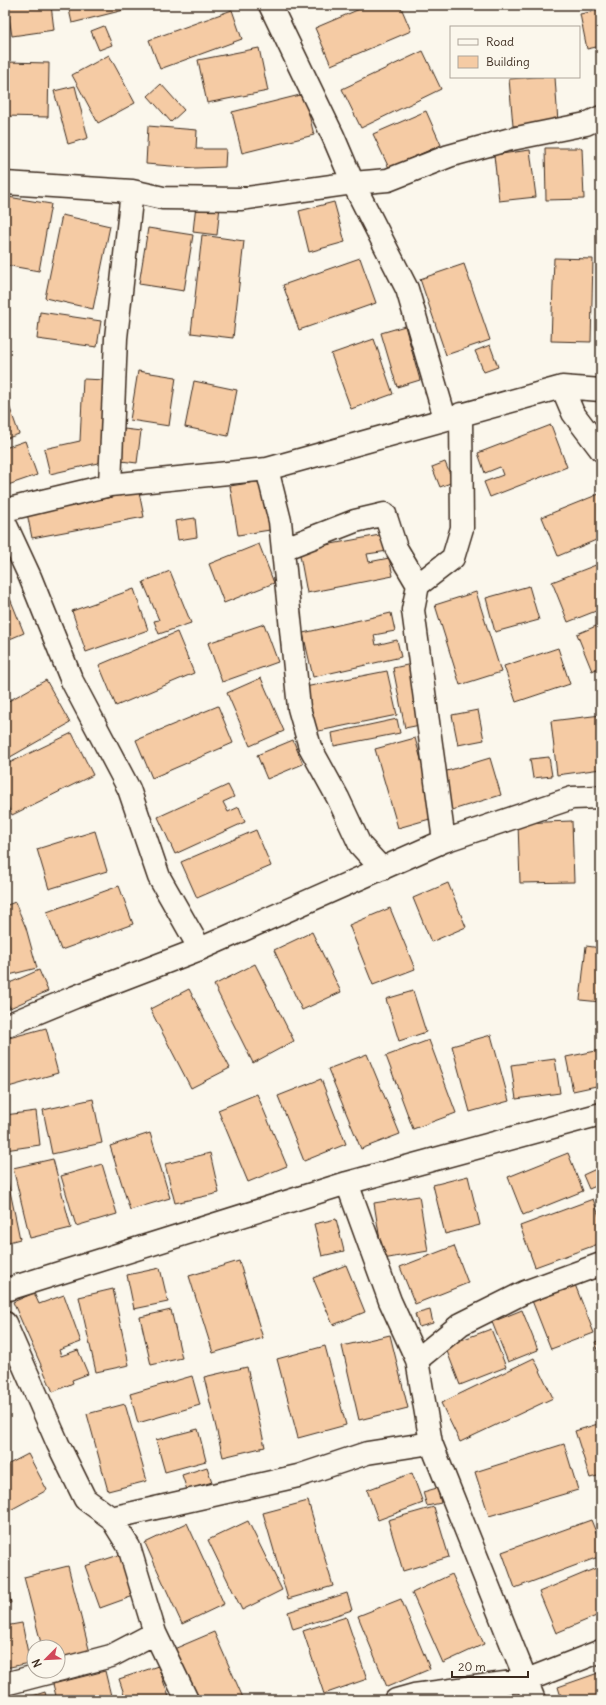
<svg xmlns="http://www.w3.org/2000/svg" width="606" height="1705" font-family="Delius,sans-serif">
<rect width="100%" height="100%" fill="#fbf7ec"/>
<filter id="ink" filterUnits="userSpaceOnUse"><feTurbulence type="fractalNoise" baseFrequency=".025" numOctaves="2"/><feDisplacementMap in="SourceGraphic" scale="8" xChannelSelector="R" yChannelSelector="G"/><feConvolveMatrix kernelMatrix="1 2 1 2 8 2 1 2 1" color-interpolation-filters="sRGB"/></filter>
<g filter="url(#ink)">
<!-- building -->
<path fill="#f5cba4" stroke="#3b2a1e" d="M 7,5 L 51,5 L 54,30 L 12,36 Z
M 68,5 L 122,5 L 124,10 L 72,23 Z
M 369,5 L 400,5 L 411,31 L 331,65 L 315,28 Z
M 232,10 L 242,39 L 160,69 L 149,40 Z
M 601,10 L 601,46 L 587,49 L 580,14 Z
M 104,26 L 112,45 L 99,50 L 91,31 Z
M 259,48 L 268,91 L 207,103 L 198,60 Z
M 423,51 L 441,89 L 361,128 L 342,89 Z
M 109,55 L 135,103 L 98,123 L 72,75 Z
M 6,62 L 49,63 L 48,117 L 5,116 Z
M 536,77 L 555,77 L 558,123 L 513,126 L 509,79 Z
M 161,84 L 184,110 L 171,122 L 148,96 Z
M 75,86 L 88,138 L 68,144 L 54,91 Z
M 304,94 L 314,135 L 242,153 L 232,112 Z
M 426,111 L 441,145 L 389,168 L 373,134 Z
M 148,126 L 197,130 L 196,149 L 226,149 L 225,167 L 195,168 L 146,164 Z
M 545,148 L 582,148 L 584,199 L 546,200 Z
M 530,150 L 536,197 L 499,201 L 494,155 Z
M 8,197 L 51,204 L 39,271 L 5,265 L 5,214 Z
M 334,202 L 345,242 L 309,252 L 299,211 Z
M 196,204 L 220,206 L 217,235 L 193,232 Z
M 62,215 L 110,226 L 93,309 L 45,298 Z
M 148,228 L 193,235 L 184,291 L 139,284 Z
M 202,235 L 244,241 L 233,338 L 191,333 Z
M 360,258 L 376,303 L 299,330 L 283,285 Z
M 554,258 L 593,259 L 591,342 L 551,341 Z
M 464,264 L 490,340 L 446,355 L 420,279 Z
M 40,312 L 101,321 L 97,347 L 37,339 Z
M 405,326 L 420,380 L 397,387 L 381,333 Z
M 374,339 L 393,394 L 351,409 L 331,354 Z
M 490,345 L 498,367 L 484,372 L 475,351 Z
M 138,371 L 176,377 L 169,426 L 130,420 Z
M 83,379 L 106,380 L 102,462 L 50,474 L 44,449 L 80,441 Z
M 194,381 L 237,390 L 228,436 L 185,427 Z
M 7,400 L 19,434 L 5,439 L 5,401 Z
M 551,425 L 567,467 L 490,497 L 484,482 L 503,475 L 500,467 L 485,473 L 478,453 Z
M 124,429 L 141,431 L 137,463 L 121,461 Z
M 25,441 L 37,475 L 5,486 L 5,448 Z
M 445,462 L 453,482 L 440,487 L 432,467 Z
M 262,481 L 270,530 L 238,535 L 230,486 Z
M 139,492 L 144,517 L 32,538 L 27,513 Z
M 599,494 L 601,499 L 601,538 L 558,556 L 542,517 Z
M 195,518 L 197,537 L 178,540 L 175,521 Z
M 385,534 L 388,551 L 367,554 L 369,562 L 389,558 L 393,576 L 307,593 L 299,550 Z
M 259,544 L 274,583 L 224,603 L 209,564 Z
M 601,563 L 601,609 L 568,622 L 552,582 Z
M 170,571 L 191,623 L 159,634 L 154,621 L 159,620 L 143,582 Z
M 5,586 L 24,633 L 5,641 Z
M 529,586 L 539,620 L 495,632 L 486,598 Z
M 134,589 L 148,630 L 86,652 L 72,611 Z
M 476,592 L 501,672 L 460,685 L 435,605 Z
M 391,613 L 395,631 L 374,635 L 376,645 L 397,640 L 401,657 L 313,677 L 303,633 Z
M 264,624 L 278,662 L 222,682 L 208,643 Z
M 601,624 L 601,667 L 592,671 L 577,634 Z
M 177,632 L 194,673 L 116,706 L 99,665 Z
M 558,648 L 570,684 L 516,702 L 504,666 Z
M 412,664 L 425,724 L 405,728 L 393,668 Z
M 387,671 L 397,715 L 314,732 L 305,687 Z
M 261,678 L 284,731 L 250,746 L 227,693 Z
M 46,680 L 70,723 L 5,760 L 5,703 Z
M 218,706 L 233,743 L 152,778 L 136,740 Z
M 478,710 L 484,740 L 458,745 L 452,715 Z
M 601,715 L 601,769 L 557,775 L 551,721 Z
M 397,719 L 400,733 L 334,746 L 332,733 Z
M 72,733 L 93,775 L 12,815 L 5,801 L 5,765 Z
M 415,738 L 437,817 L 398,828 L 375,749 Z
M 293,740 L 303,764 L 267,779 L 257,755 Z
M 549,757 L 552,776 L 533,778 L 530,759 Z
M 490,758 L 501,795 L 449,811 L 437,774 Z
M 228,785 L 234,797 L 223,802 L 228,812 L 239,807 L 245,822 L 175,854 L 158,817 Z
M 572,821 L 574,882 L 520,883 L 518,823 Z
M 256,830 L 271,866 L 197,898 L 181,862 Z
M 95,831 L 107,871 L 49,889 L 37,849 Z
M 448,883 L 466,927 L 431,942 L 413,898 Z
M 119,886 L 133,924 L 61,950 L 47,912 Z
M 15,902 L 26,928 L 37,968 L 5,976 L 5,906 Z
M 390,908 L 415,969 L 373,985 L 349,925 Z
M 312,932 L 341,992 L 302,1010 L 274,950 Z
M 586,946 L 601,948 L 601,1002 L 580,1000 Z
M 255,964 L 294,1041 L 253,1063 L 214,985 Z
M 39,970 L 48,991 L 10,1008 L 5,997 L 5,985 Z
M 189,989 L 230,1068 L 191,1088 L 150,1009 Z
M 413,991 L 426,1032 L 399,1041 L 386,999 Z
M 46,1028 L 58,1073 L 5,1088 L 5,1039 Z
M 491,1035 L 509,1101 L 470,1112 L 452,1046 Z
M 429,1040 L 456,1113 L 413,1129 L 386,1056 Z
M 601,1050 L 601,1085 L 573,1091 L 566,1057 Z
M 367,1054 L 400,1134 L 361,1149 L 328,1069 Z
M 555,1059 L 560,1093 L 516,1099 L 511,1065 Z
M 321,1079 L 346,1144 L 304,1161 L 278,1096 Z
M 257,1094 L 287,1166 L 248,1182 L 218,1110 Z
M 93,1099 L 102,1143 L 52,1154 L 43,1110 Z
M 36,1111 L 40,1145 L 5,1150 L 5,1115 Z
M 150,1133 L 170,1198 L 130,1210 L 110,1146 Z
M 210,1153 L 219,1193 L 175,1203 L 165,1164 Z
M 568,1153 L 583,1191 L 523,1215 L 508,1177 Z
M 53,1159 L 71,1228 L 30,1238 L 13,1168 Z
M 102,1164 L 117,1214 L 76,1226 L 61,1176 Z
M 5,1167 L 20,1239 L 5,1243 Z
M 596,1169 L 601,1184 L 589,1189 L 583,1175 Z
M 468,1176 L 480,1225 L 445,1234 L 433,1185 Z
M 419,1196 L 428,1251 L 383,1259 L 374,1203 Z
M 593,1199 L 601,1221 L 601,1243 L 535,1267 L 520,1226 Z
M 336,1219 L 344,1251 L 322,1256 L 314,1224 Z
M 454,1246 L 468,1283 L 415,1304 L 400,1267 Z
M 239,1261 L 263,1338 L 213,1353 L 189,1276 Z
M 346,1265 L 365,1312 L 333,1325 L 313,1278 Z
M 160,1268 L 168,1302 L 134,1309 L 127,1275 Z
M 601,1277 L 601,1289 L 597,1279 Z
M 574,1282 L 594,1333 L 551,1349 L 531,1298 Z
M 113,1289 L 129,1365 L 96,1372 L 79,1297 Z
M 34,1293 L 39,1304 L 64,1295 L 81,1342 L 59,1350 L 61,1356 L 78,1350 L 88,1374 L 72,1380 L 73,1383 L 53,1392 L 13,1302 Z
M 171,1310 L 182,1358 L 151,1365 L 140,1317 Z
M 430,1310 L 433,1323 L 419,1327 L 415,1314 Z
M 522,1310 L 538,1350 L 508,1362 L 492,1322 Z
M 491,1329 L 506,1367 L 460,1385 L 445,1346 Z
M 390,1335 L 408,1408 L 359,1420 L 342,1346 Z
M 601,1340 L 601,1358 L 595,1342 Z
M 325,1346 L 346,1425 L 298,1438 L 277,1359 Z
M 534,1358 L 553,1398 L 460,1442 L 441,1403 Z
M 5,1363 L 13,1382 L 5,1386 Z
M 247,1367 L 265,1447 L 223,1457 L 204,1377 Z
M 192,1376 L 200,1405 L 138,1423 L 130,1394 Z
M 125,1404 L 147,1481 L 108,1491 L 87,1414 Z
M 601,1423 L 601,1475 L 590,1478 L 575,1431 Z
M 198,1429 L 206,1461 L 165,1472 L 156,1440 Z
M 564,1444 L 578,1490 L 489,1516 L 475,1472 Z
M 28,1454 L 47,1490 L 5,1513 L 5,1466 Z
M 207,1467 L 212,1482 L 187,1490 L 182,1475 Z
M 412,1473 L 423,1503 L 378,1520 L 367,1490 Z
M 437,1488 L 441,1503 L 427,1506 L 423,1492 Z
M 308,1501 L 333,1586 L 288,1599 L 263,1513 Z
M 434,1507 L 449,1557 L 403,1571 L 388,1520 Z
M 591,1520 L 598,1537 L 601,1536 L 601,1556 L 515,1588 L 502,1552 Z
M 248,1521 L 282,1590 L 242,1610 L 208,1540 Z
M 187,1523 L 224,1604 L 182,1624 L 145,1543 Z
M 125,1553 L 139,1594 L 100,1608 L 85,1566 Z
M 68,1566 L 90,1653 L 58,1661 L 58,1647 L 42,1647 L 24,1577 Z
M 601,1566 L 601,1614 L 556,1633 L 539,1592 Z
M 452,1574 L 484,1644 L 443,1663 L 412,1593 Z
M 5,1577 L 11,1603 L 5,1604 Z
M 347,1593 L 352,1610 L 293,1629 L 288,1612 Z
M 401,1599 L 430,1669 L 387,1687 L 358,1616 Z
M 346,1617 L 367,1679 L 324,1694 L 303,1631 Z
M 22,1623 L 30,1663 L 5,1668 L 5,1626 Z
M 214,1632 L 244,1700 L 195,1700 L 174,1649 Z
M 158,1666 L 170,1700 L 126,1700 L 119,1679 Z
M 105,1671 L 112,1700 L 57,1700 L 53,1684 Z
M 601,1672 L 601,1700 L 562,1700 L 558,1687 Z
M 45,1692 L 47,1700 L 20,1700 Z"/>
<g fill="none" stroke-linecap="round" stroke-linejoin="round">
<!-- minor casing -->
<g stroke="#3b2a1e" stroke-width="25">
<path id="minor" d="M 270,5 L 333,136 L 353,183 L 407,289 L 445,418
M 5,183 L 132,191 L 163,198 L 240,199 L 353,183 L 388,180 L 449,156 L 507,140 L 586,124 L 601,117
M 562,387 L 573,413 L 601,450
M 267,469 L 280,521 L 299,708 L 310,747 L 338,798 L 360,845 L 382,869
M 110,485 L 116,338 L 132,191
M 5,510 L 110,485 L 267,469 L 562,387 L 601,390
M 5,523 L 30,577 L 72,681 L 129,789 L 159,877 L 200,949
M 283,549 L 355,521 L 385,514 L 396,548 L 418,585
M 444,841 L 413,610 L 418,585 L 453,558 L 462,528 L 461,414
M 5,1026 L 75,997 L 200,949 L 444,841 L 572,798 L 601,797
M 347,1183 L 390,1301 L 417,1360 L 431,1443 L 534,1700
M 5,1290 L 347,1183 L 601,1114
M 5,1323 L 58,1444 L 85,1499 L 111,1518 L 129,1547 L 155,1633 L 187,1700
M 417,1360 L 461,1324 L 525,1292 L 601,1264
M 111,1518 L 298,1476 L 367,1453 L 431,1443
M 58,1670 L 111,1656 L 155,1633
M 5,1684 L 55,1671
M 396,1700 L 414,1695 L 527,1680 L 601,1651"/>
</g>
<!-- minor -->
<use href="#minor" stroke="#fbf7ec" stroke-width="22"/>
</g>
</g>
<!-- margin -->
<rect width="606" height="1705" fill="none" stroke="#fbf7ec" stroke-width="20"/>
<rect x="10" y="10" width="586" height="1685" fill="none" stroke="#3b2a1e" stroke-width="1.5" filter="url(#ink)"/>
<!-- legend -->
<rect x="450" y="26" width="130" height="52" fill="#fbf7ec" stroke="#aea59a"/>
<rect x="458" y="39" width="20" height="6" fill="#fbf7ec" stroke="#aea59a"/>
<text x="486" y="46" font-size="12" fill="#3b2a1e">Road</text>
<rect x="458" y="56" width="20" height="12" fill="#f5cba4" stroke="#aea59a"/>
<text x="486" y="66" font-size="12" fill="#3b2a1e">Building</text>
<!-- north arrow -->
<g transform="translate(46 1659) rotate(246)"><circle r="19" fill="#fbf7ec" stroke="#aea59a"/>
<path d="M0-3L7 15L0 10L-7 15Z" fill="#d1495b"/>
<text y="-6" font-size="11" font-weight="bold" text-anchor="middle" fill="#3b2a1e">N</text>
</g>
<!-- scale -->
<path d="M452 1671v6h76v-6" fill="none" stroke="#3b2a1e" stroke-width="2"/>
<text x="458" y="1671" font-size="12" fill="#3b2a1e" stroke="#fbf7ec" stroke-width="3" paint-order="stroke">20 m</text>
</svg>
